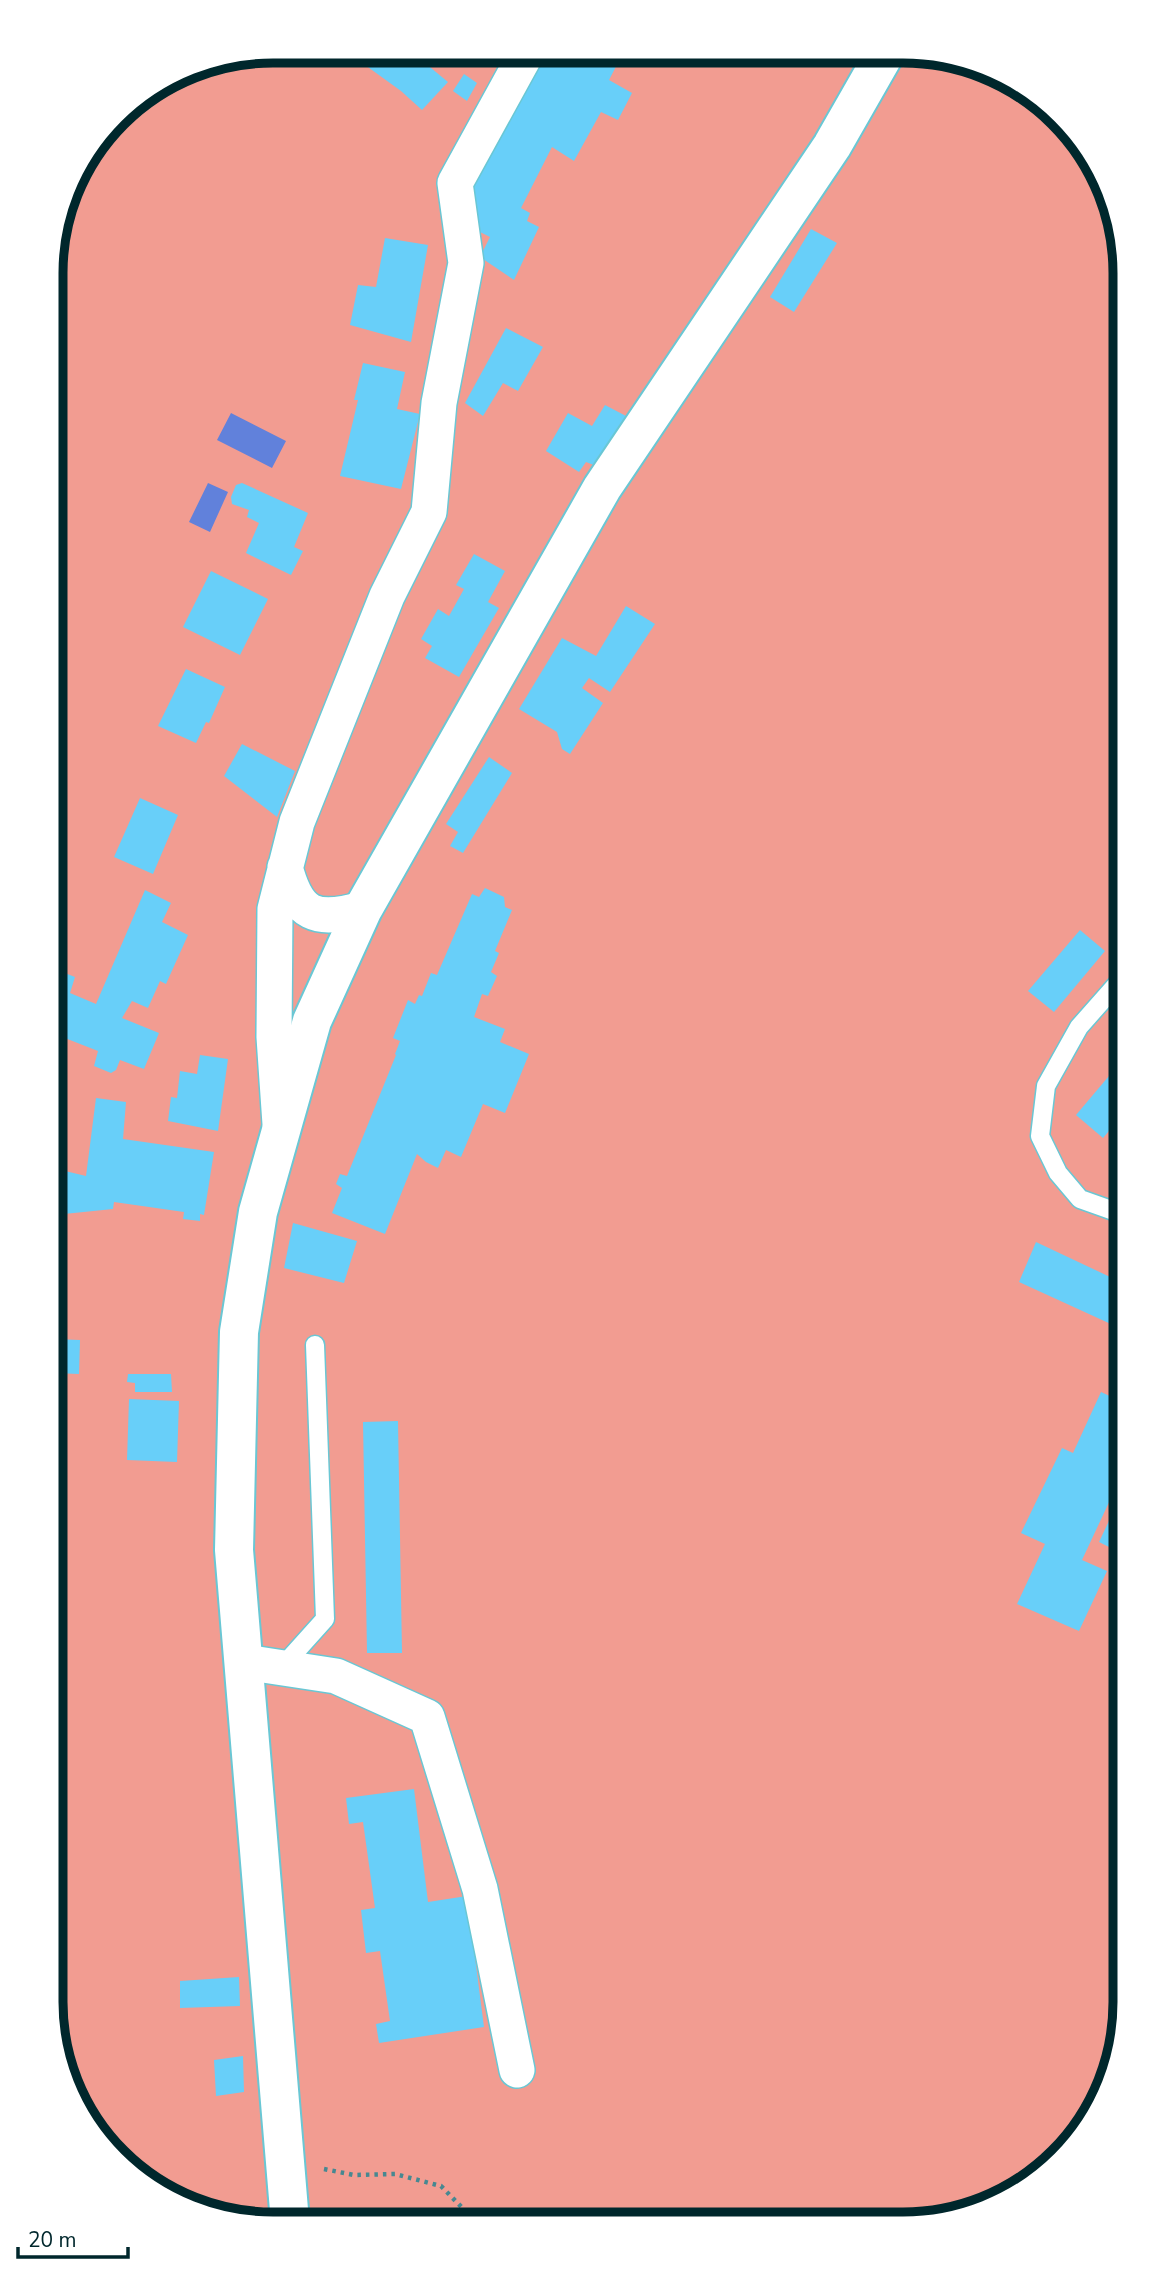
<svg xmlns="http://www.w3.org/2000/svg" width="1176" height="2275" font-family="'Nunito Sans',sans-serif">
<rect width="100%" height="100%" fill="#93f0fd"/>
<!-- green -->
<path fill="#f29c91" d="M 273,51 L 946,55 L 1050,106 L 1114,202 L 1125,273 L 1125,2017 L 1108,2087 L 1079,2138 L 1027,2187 L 974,2213 L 903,2224 L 244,2222 L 188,2207 L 127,2169 L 62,2073 L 51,2002 L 53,244 L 74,174 L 126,106 L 188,68 Z"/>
<!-- water -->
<path fill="#6181db" d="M 231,413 L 286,441 L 272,468 L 217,440 Z
M 208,483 L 228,492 L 210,532 L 189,522 Z"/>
<!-- building -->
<path fill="#68cff9" d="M 296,51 L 318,51 L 311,61 Z
M 359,51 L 433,52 L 425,63 L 448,82 L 422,110 L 401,91 L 354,57 Z
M 539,52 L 623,53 L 609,80 L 632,93 L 618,120 L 601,112 L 574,161 L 552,147 L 521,208 L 530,213 L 527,221 L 539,227 L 514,280 L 480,257 L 490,237 L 470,227 L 473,185 Z
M 464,74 L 477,83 L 467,101 L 453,91 Z
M 811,229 L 837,243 L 794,312 L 770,297 Z
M 385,238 L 428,245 L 411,342 L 350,325 L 358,285 L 376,287 Z
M 506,328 L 543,347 L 518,391 L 503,383 L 483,416 L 465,403 Z
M 363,363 L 405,372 L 397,409 L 420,414 L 401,489 L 340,476 L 358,400 L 354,400 Z
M 605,405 L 626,416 L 596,466 L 586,462 L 579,472 L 546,451 L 568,413 L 592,426 Z
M 242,483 L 308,513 L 294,547 L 303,551 L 291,575 L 246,553 L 259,523 L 247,517 L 249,510 L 232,504 L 231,497 L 236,485 Z
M 474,554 L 505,571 L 488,602 L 499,608 L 459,677 L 425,658 L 432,646 L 421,639 L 438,609 L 449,616 L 464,589 L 456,585 Z
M 211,571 L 268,599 L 240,655 L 183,627 Z
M 626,606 L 655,624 L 610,692 L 589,678 L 582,688 L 603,703 L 570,754 L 562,749 L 557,732 L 519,709 L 562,638 L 596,656 Z
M 186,669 L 225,687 L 209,723 L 206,722 L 196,743 L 158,726 Z
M 242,744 L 295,771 L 277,817 L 224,776 Z
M 489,757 L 512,773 L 463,853 L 450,846 L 458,832 L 446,824 Z
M 140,798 L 178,815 L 153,874 L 114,857 Z
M 485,888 L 504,897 L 505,907 L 512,910 L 495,951 L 499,953 L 491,972 L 497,976 L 488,996 L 482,994 L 474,1017 L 505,1029 L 500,1042 L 529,1054 L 505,1113 L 483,1104 L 461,1157 L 446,1150 L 438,1168 L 426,1162 L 417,1154 L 385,1234 L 332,1213 L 342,1188 L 336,1184 L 340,1174 L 347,1176 L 396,1055 L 395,1054 L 400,1041 L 393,1038 L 408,1000 L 415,1004 L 419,995 L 422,996 L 431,973 L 437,975 L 472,894 L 479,897 Z
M 145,890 L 171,903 L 162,922 L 188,935 L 166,984 L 160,981 L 148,1008 L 132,1001 L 122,1018 L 159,1033 L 144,1069 L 120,1060 L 116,1070 L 111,1073 L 94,1066 L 98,1051 L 52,1033 L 52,968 L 75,977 L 70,993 L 96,1004 Z
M 1080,930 L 1105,951 L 1054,1012 L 1028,991 Z
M 200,1055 L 228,1059 L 218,1131 L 168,1121 L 171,1097 L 177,1098 L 180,1071 L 197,1074 Z
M 1125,1057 L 1125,1112 L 1103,1138 L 1076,1115 Z
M 96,1098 L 126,1102 L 123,1139 L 214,1152 L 204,1215 L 200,1214 L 200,1221 L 183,1219 L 184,1212 L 114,1202 L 113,1209 L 64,1214 L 65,1171 L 86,1176 Z
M 293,1223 L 357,1241 L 344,1283 L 284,1268 Z
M 1036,1242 L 1125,1284 L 1125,1297 L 1113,1325 L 1019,1282 Z
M 54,1339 L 80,1340 L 79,1374 L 53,1373 Z
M 128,1374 L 171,1374 L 172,1392 L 135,1392 L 135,1383 L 127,1382 Z
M 1125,1374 L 1125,1468 L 1082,1560 L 1107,1571 L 1079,1631 L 1017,1604 L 1045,1544 L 1021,1533 L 1062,1448 L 1073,1453 L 1101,1392 L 1114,1398 Z
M 129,1399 L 179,1401 L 177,1462 L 127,1460 Z
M 398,1421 L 402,1653 L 367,1653 L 363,1422 Z
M 1125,1487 L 1125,1555 L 1099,1542 Z
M 414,1789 L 428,1902 L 467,1896 L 484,2027 L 379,2043 L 376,2024 L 390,2021 L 380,1951 L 366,1953 L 361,1910 L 375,1908 L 363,1822 L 349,1824 L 346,1798 Z
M 239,1977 L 240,2006 L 180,2008 L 180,1981 Z
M 243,2056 L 244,2092 L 216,2096 L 214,2060 Z"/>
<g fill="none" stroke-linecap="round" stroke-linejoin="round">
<!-- lane casing -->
<g stroke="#6ac7d4" stroke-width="21">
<path id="lane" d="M 1125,1215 L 1080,1199 L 1058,1173 L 1040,1136 L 1046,1086 L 1079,1027 L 1125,975
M 281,1668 L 325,1619 L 315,1345"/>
</g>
<!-- street casing -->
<g stroke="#6ac7d4" stroke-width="38">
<path id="street" d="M 285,867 C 298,916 315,922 363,909
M 280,1124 L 274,1037 L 275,909 L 297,822 L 387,596 L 429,512 L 439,403 L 466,263 L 455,183 L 527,52
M 244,1662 L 336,1676 L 427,1717 L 480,1889 L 517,2070"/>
</g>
<!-- secondary casing -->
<g stroke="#6ac7d4" stroke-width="42">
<path id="secondary" d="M 290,2222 L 234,1550 L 239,1332 L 258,1212 L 312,1021 L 363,909 L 602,488 L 832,146 L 884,55"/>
</g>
<!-- path -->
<path stroke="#478891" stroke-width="4.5" stroke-dasharray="3.5 5" stroke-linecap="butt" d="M 324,2169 L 354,2175 L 395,2174 L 441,2186 L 477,2223"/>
<!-- lane -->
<use href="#lane" stroke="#fff" stroke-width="18"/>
<!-- street -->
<use href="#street" stroke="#fff" stroke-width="35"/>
<!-- secondary -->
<use href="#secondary" stroke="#fff" stroke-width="38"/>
</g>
<!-- crop -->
<path d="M0 0H1176V2275H0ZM273 63H903A210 210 0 0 1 1113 273V2002A210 210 0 0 1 903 2212H273A210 210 0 0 1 63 2002V273A210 210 0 0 1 273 63Z" fill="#fff" fill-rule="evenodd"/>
<path fill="none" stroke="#00272c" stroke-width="9" d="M273 63H903A210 210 0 0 1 1113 273V2002A210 210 0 0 1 903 2212H273A210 210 0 0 1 63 2002V273A210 210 0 0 1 273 63Z"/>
<!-- scale -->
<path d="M18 2247v10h110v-10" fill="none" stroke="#00272c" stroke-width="3.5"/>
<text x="28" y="2247" font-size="21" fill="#00272c" stroke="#ffffff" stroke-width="5" paint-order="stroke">20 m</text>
</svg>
